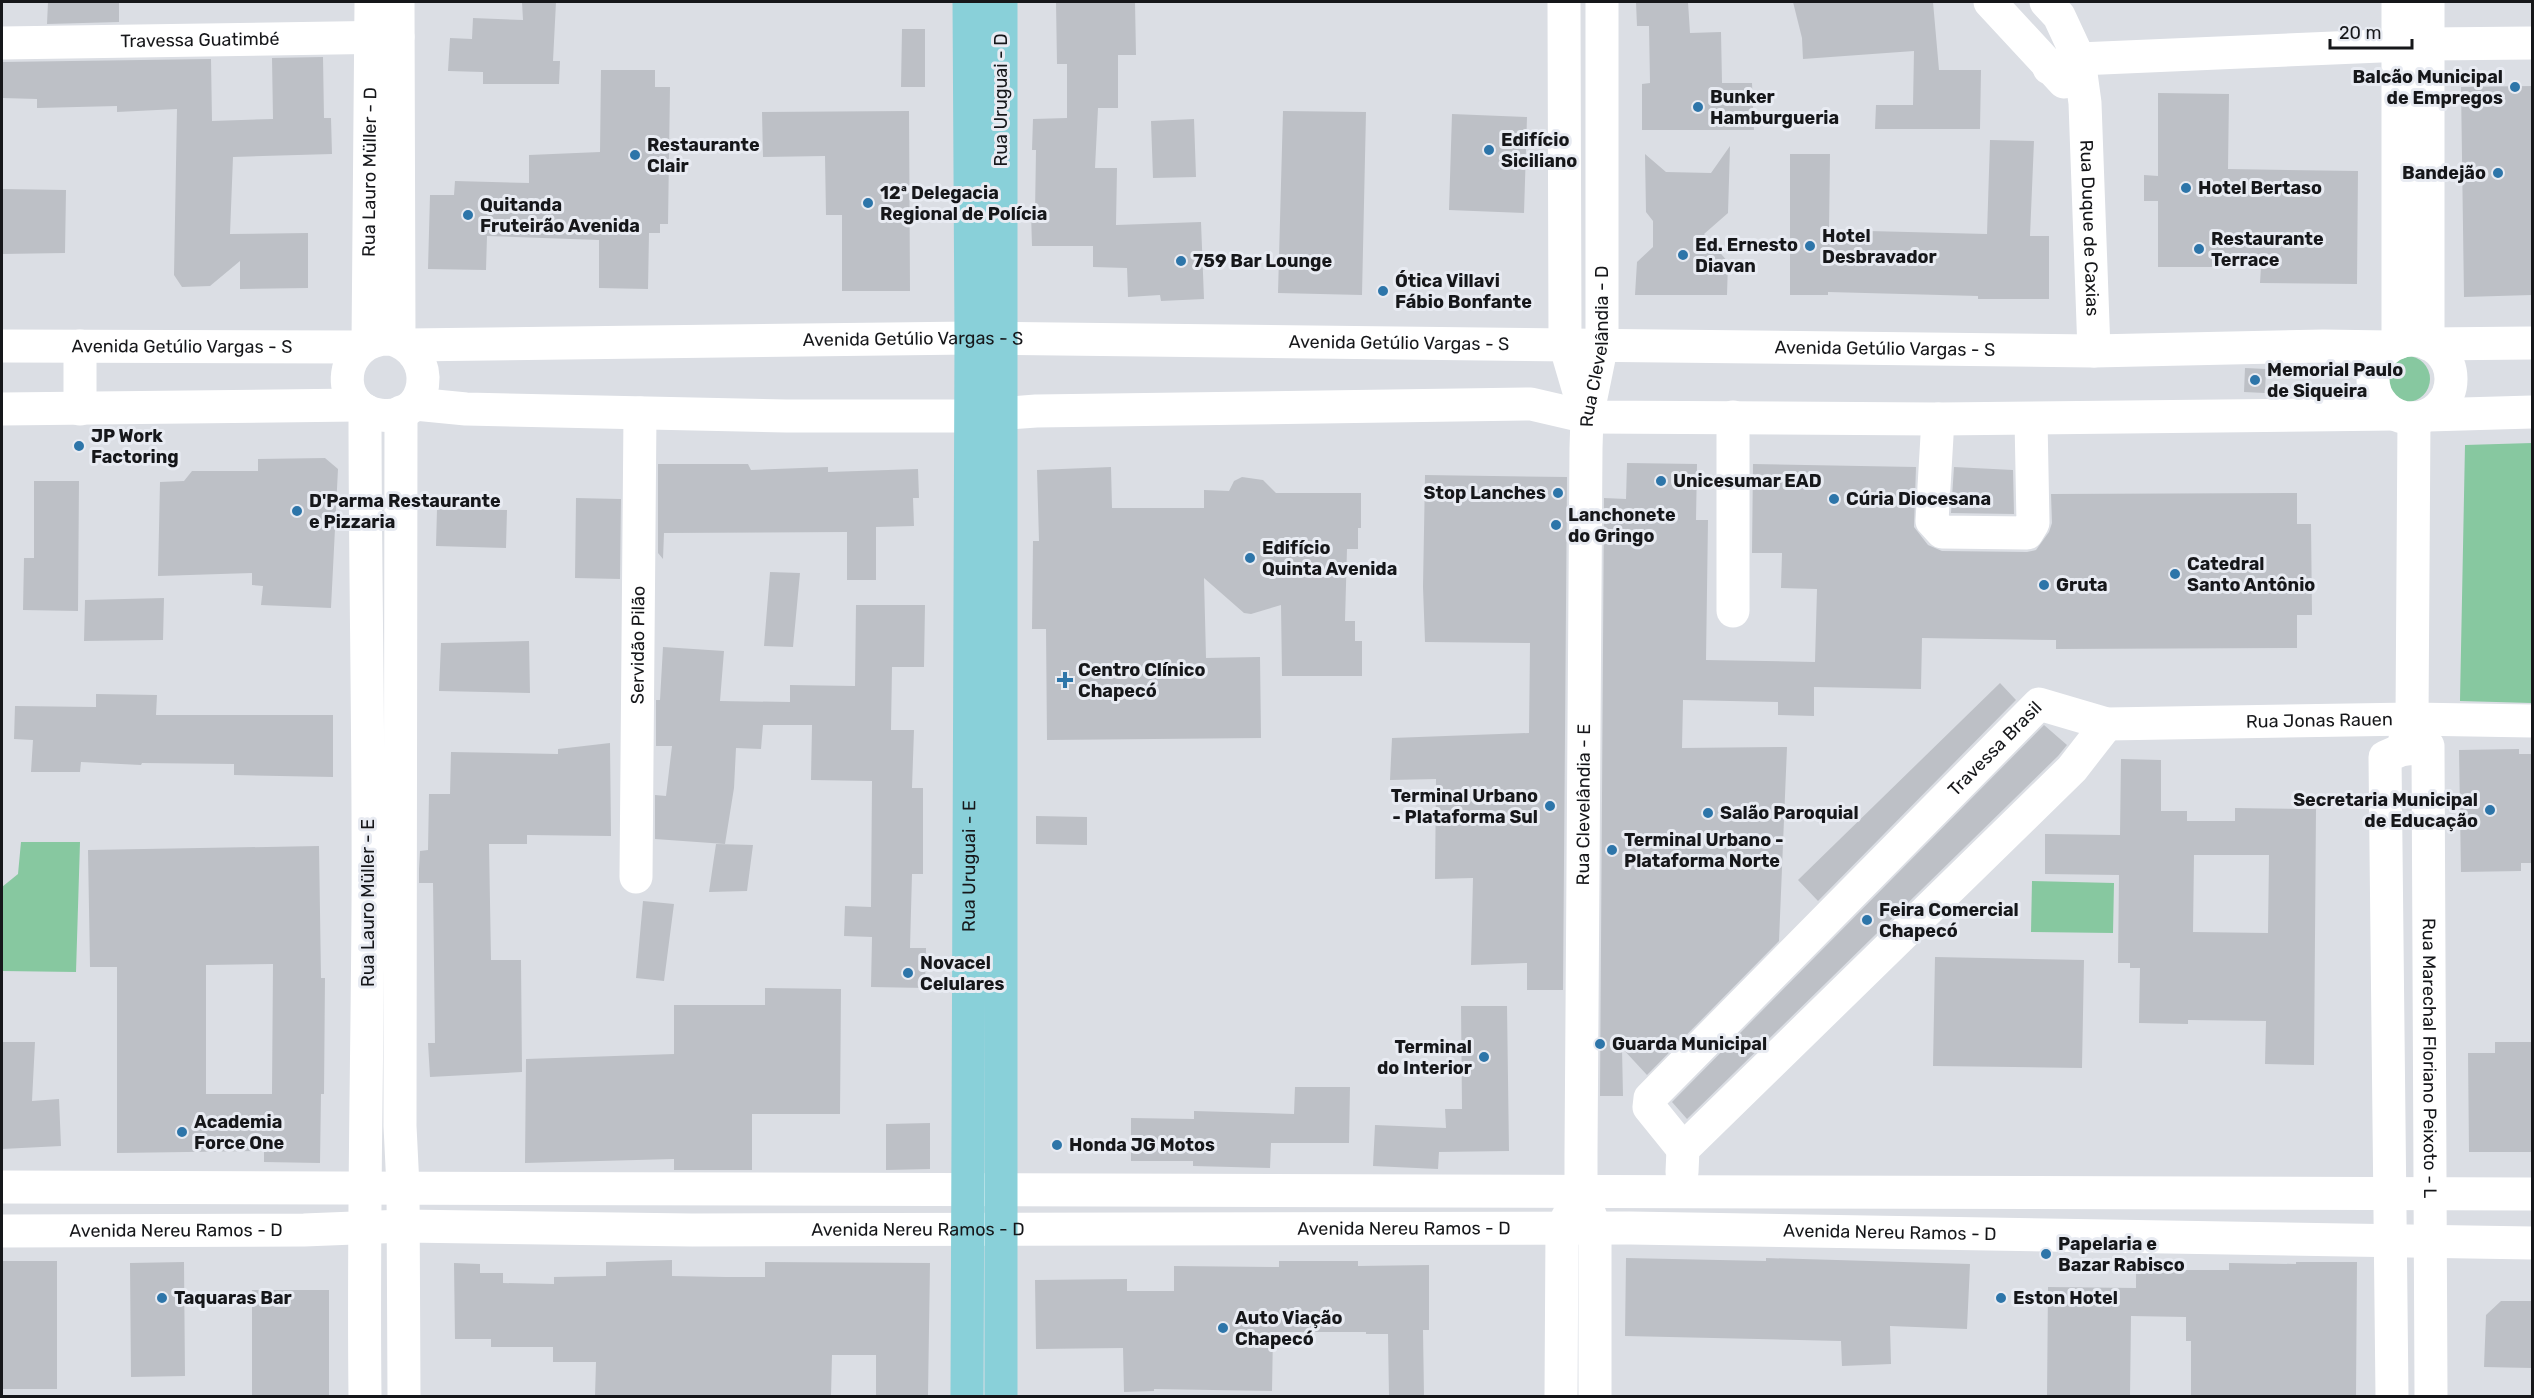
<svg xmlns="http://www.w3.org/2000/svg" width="2534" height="1398" font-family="Rubik,sans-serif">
<rect width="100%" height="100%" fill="#dbdee4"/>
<!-- green -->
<path fill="#87c8a0" d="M2384 379a23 23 0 1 1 46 0a23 23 0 1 1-46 0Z
M 2532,443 L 2532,703 L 2460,701 L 2465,445 Z
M 21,842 L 80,842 L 76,972 L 2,971 L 2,887 L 18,874 Z
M 2032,881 L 2114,883 L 2113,933 L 2031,932 Z"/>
<!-- building -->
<path fill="#bdc0c6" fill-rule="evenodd" d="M 48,2 L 119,2 L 119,22 L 47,24 Z
M 522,2 L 556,2 L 553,61 L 560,61 L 559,84 L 483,84 L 483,72 L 448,71 L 450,38 L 472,39 L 473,18 L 523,20 Z
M 1056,2 L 1135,2 L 1136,55 L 1118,55 L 1118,108 L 1098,108 L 1095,168 L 1117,168 L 1116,225 L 1201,222 L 1204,299 L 1161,301 L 1160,295 L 1128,297 L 1127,268 L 1093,267 L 1093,246 L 1032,246 L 1031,213 L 1035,213 L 1036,150 L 1032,150 L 1033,119 L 1067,118 L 1067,64 L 1057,64 Z
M 1636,2 L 1688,2 L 1690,33 L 1721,32 L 1722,83 L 1752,83 L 1754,130 L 1642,130 L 1642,84 L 1650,83 L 1649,26 L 1637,26 Z
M 1793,2 L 1933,2 L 1939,70 L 1981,70 L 1980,129 L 1875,129 L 1876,105 L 1913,105 L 1914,51 L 1803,59 L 1802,38 Z
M 902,29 L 925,29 L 925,87 L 901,87 Z
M 323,57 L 324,118 L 331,118 L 332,154 L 233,157 L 230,234 L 308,233 L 308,288 L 240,289 L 240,261 L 210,286 L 182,287 L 174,275 L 177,109 L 117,112 L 117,106 L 37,108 L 37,99 L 2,98 L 2,62 L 211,59 L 212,121 L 273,119 L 272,58 Z
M 601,70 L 655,70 L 655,87 L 670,87 L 668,224 L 660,224 L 660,233 L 649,233 L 648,289 L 599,288 L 599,240 L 487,236 L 486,270 L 428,269 L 430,195 L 454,195 L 455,181 L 529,183 L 529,155 L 600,152 Z
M 2532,86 L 2532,295 L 2464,297 L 2461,87 Z
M 2158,93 L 2229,94 L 2228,169 L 2358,171 L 2357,284 L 2260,283 L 2261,267 L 2158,267 L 2158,201 L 2144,201 L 2144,175 L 2158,176 Z
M 909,111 L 910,291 L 842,291 L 842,215 L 826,215 L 825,156 L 763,157 L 762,112 Z
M 1283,111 L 1366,112 L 1362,295 L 1278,293 Z
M 1452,114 L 1527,117 L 1524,213 L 1449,210 Z
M 1194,119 L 1196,177 L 1153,178 L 1151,121 Z
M 1990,140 L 2034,141 L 2030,236 L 2049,236 L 2049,299 L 1978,299 L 1978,296 L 1828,292 L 1828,295 L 1790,295 L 1790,154 L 1830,154 L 1829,230 L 1987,234 Z
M 1730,146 L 1728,213 L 1704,234 L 1728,262 L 1727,295 L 1635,295 L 1637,262 L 1653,247 L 1653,221 L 1646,212 L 1645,154 L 1666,172 L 1711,173 Z
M 2,189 L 66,190 L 65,253 L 2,254 Z
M 2245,368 L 2266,369 L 2265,393 L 2244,392 Z
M 325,458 L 338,469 L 331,608 L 261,605 L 263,586 L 252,585 L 252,573 L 158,576 L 160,482 L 184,481 L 192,471 L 258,471 L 258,459 Z
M 1627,463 L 1697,464 L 1696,520 L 1708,520 L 1706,660 L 1815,662 L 1817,589 L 1781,588 L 1782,553 L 1752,553 L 1753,464 L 1916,467 L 1914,527 L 1928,545 L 1942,551 L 2027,552 L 2036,550 L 2049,532 L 2052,523 L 2051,494 L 2297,493 L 2297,524 L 2311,524 L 2312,615 L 2297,615 L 2297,648 L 2056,649 L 2056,640 L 1922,638 L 1921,689 L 1814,687 L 1814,716 L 1778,715 L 1778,702 L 1683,700 L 1682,748 L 1787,747 L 1779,941 L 1647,1075 L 1622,1048 L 1623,1096 L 1600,1096 L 1604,498 L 1626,499 Z
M 658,464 L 748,464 L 751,470 L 828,467 L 828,472 L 918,469 L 919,498 L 913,498 L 914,526 L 876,527 L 876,580 L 847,580 L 847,532 L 664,533 L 663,559 L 658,553 Z
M 1111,467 L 1112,508 L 1204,508 L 1204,490 L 1229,491 L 1234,481 L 1242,477 L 1263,480 L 1276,493 L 1361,493 L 1361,528 L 1358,528 L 1358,549 L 1347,549 L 1345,621 L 1355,621 L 1355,641 L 1362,641 L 1362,676 L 1282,676 L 1281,605 L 1251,614 L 1244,613 L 1204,578 L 1206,658 L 1260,657 L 1261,738 L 1047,740 L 1046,629 L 1032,629 L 1033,541 L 1039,541 L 1037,470 Z
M 1954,467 L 2013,470 L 2014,514 L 1951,513 Z
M 1425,475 L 1567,477 L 1563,990 L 1527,990 L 1527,963 L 1471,965 L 1473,878 L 1435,879 L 1436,779 L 1390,780 L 1392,738 L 1529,733 L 1530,643 L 1425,642 L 1423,587 Z
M 34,481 L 79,481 L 78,611 L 23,610 L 24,558 L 34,558 Z
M 576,498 L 621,499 L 620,579 L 575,578 Z
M 437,509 L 507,510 L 506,548 L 436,546 Z
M 770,572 L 800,573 L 793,647 L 764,646 Z
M 164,598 L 163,640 L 84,641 L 85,600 Z
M 856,605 L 925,605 L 924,667 L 892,667 L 891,730 L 914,730 L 912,788 L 923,788 L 923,874 L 912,874 L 910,948 L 926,948 L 925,988 L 871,987 L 872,937 L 844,936 L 845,906 L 871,907 L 872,781 L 811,780 L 812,725 L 763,725 L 761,749 L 736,748 L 734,788 L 725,844 L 655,839 L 655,795 L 666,796 L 672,746 L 656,746 L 656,700 L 660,700 L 663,647 L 724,651 L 720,701 L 790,702 L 790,685 L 855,686 Z
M 529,641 L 530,693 L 439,691 L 441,643 Z
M 2000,683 L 2016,700 L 1818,901 L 1798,880 Z
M 96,694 L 157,695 L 156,715 L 333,715 L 333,777 L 234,775 L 234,764 L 142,763 L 141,765 L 81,762 L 80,772 L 31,772 L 33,740 L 14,739 L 15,706 L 96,707 Z
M 2044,725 L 2067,745 L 2058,756 L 1687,1119 L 1672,1102 Z
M 610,743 L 611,836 L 527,835 L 527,844 L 489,844 L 491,960 L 521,960 L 522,1072 L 430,1077 L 428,1043 L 435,1043 L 433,883 L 419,883 L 419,869 L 420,851 L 428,850 L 429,794 L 450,794 L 451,752 L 558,754 L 558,749 Z
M 2519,749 L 2519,754 L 2532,754 L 2532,863 L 2521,863 L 2521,871 L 2461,872 L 2459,750 Z
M 2121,759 L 2161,760 L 2161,811 L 2187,811 L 2187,821 L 2235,821 L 2235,808 L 2316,809 L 2314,1065 L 2265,1064 L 2266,1021 L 2188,1020 L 2188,1024 L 2139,1023 L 2140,968 L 2130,968 L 2130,963 L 2118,963 L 2119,875 L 2045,874 L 2045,834 L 2120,835 ZM 2194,855 L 2269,855 L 2268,933 L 2193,932 Z
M 1036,816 L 1087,817 L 1087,845 L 1036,844 Z
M 716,844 L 753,845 L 747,891 L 709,892 Z
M 319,846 L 321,978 L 325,978 L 324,1094 L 321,1094 L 320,1163 L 264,1162 L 264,1151 L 117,1153 L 117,967 L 90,967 L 88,850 ZM 273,964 L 272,1094 L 206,1094 L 206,965 Z
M 643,901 L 674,904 L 664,981 L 636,978 Z
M 1935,957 L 2084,960 L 2082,1068 L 1933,1066 Z
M 765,988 L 841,989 L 840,1114 L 752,1114 L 752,1170 L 674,1170 L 674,1159 L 525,1163 L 526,1059 L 674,1054 L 674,1005 L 765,1005 Z
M 1461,1006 L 1507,1006 L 1509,1151 L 1439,1152 L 1438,1169 L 1373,1166 L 1375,1125 L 1446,1128 L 1445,1109 L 1462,1109 Z
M 2,1042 L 35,1042 L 32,1101 L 59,1099 L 61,1146 L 2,1149 Z
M 2495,1042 L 2532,1042 L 2532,1152 L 2469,1152 L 2468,1053 L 2495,1053 Z
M 1295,1087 L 1350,1087 L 1349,1143 L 1271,1143 L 1270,1168 L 1193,1166 L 1193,1161 L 1131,1161 L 1131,1118 L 1194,1119 L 1194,1111 L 1294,1114 Z
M 930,1123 L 930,1169 L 886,1170 L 886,1124 Z
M 1626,1258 L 1766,1261 L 1766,1258 L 1970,1264 L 1967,1329 L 1890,1326 L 1891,1364 L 1842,1366 L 1841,1341 L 1625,1336 Z
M 672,1260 L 672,1276 L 726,1277 L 765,1277 L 765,1262 L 930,1263 L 928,1396 L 876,1396 L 876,1355 L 832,1355 L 831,1396 L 595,1396 L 596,1362 L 553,1362 L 553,1347 L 491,1347 L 491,1339 L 455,1339 L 454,1263 L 480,1264 L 480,1273 L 503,1273 L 503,1283 L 554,1284 L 554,1277 L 606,1276 L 606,1262 Z
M 2,1261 L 57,1261 L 57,1389 L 2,1389 Z
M 1279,1261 L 1358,1261 L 1358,1266 L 1429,1265 L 1429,1330 L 1423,1330 L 1424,1396 L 1389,1396 L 1388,1334 L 1366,1334 L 1366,1332 L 1273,1332 L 1272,1391 L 1154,1389 L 1154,1391 L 1124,1392 L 1123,1348 L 1036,1349 L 1035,1280 L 1127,1279 L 1127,1291 L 1174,1291 L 1174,1266 L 1279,1267 Z
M 184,1262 L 185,1376 L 131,1377 L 130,1263 Z
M 2296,1262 L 2357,1262 L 2356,1396 L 2191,1396 L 2191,1341 L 2186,1341 L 2186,1317 L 2131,1316 L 2130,1396 L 2047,1396 L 2048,1287 L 2136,1288 L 2136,1263 L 2183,1263 L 2183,1270 L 2229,1270 L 2229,1263 L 2296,1264 Z
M 252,1290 L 329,1290 L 329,1396 L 252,1396 Z
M 2501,1301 L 2532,1301 L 2532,1368 L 2484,1367 L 2486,1315 Z"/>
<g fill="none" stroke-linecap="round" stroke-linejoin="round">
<!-- minor -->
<g stroke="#fff" stroke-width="33">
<path d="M 398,2 L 399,341"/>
<path d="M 1564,2 L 1565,344 L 1585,412"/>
<path d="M 1990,2 L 2064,82"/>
<path id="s1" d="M 2046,2 L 2059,16 L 2079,59 L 2085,103 L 2094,351"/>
<path d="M 2398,2 L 2398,343"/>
<path id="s2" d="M 2,43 L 398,37"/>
<path d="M 2049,68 L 2079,59 L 2428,44 L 2532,43"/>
<path d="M 391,339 C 440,353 430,422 380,415 C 331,408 339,337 391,339 Z"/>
<circle cx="2412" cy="379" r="39"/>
<path id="s3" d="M 368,343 L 371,2"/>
<path d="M 2428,343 L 2428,2"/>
<path d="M 2428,344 L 2532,343"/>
<path id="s4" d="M 407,345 L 971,338 L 2094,351 L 2323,346 L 2389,347"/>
<path id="s5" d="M 2,346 L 361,347"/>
<path d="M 80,346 L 80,409"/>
<path d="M 415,404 L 466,409 L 786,416 L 970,416 L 1036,411 L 1531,404 L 1587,417 L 1938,419 L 2394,414"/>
<path d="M 2,409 L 358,405"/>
<path d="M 365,410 C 365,577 369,744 368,910 C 367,1072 363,1235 365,1396"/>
<path d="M 401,412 L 400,1126 L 403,1187 L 404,1396"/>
<path d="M 2428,415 L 2532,412"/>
<path d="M 1733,417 L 1733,611"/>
<path d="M 1938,419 L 1932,521 L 1942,532 L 2027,533 L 2033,523 L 2031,419"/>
<path d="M 2405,739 L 2412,719 L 2414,418"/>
<path id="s6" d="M 636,877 L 640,413"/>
<path id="s7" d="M 1683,1149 L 1649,1107 L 1650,1098 L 2039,704 L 2107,724 L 2412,719 L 2532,721"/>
<path d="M 1682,1172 L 1683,1149 L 2072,769 L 2107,724"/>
<path d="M 2,1187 L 2532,1194"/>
<path id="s8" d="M 2,1231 L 304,1230 L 404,1226 L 692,1230 L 1630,1228 L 2532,1243"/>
<path d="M 1561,1396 L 1562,1228 L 1572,1209"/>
<path id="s9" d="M 1595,1396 L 1595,1228 L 1581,1191 L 1581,1153 L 1586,448 L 1587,417 L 1602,344 L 1602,2"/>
<path id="s10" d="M 2392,1396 L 2385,757 L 2401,750 L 2428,746 L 2431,1396"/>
</g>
<!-- major -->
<g stroke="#89d0d9" stroke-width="33">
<path id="s11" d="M 967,1396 L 971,338 L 969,2"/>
<path d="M 1001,1396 L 1001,2"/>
</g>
</g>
<!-- markers -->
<g fill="#2d75a9" stroke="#e8ebf2" stroke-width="2">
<circle cx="2515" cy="87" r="6"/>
<circle cx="1698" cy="107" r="6"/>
<circle cx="1489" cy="150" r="6"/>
<circle cx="635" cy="155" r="6"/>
<circle cx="2498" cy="173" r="6"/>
<circle cx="2186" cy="188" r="6"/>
<circle cx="868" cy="203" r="6"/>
<circle cx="468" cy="215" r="6"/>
<circle cx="1810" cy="246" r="6"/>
<circle cx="2199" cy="249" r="6"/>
<circle cx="1683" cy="255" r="6"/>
<circle cx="1181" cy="261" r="6"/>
<circle cx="1383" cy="291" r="6"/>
<circle cx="2255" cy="380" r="6"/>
<circle cx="79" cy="446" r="6"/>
<circle cx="1661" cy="481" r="6"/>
<circle cx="1558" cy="493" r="6"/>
<circle cx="1834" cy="499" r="6"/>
<circle cx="297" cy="511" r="6"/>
<circle cx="1556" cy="525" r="6"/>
<circle cx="1250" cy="558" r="6"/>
<circle cx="2175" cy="574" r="6"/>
<circle cx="2044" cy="585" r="6"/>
<path d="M1062 671h6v6h6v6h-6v6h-6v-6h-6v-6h6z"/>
<circle cx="1550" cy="806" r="6"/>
<circle cx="2490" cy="810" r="6"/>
<circle cx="1708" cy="813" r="6"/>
<circle cx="1612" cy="850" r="6"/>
<circle cx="1867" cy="920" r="6"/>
<circle cx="908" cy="973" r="6"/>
<circle cx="1600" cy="1044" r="6"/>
<circle cx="1484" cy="1057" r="6"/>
<circle cx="182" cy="1132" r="6"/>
<circle cx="1057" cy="1145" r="6"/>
<circle cx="2046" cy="1254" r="6"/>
<circle cx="162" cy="1298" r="6"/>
<circle cx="2001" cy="1298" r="6"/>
<circle cx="1223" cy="1328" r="6"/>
</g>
<g text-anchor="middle" stroke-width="6" stroke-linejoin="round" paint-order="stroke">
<!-- street labels -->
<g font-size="18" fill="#16171a" stroke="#e8ebf2">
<text dy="6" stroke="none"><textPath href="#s2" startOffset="198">Travessa Guatimbé</textPath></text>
<text transform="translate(1001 100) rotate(-90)" y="6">Rua Uruguai - D</text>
<text dy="6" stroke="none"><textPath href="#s3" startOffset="171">Rua Lauro Müller - D</textPath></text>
<text dy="6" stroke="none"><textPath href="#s1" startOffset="236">Rua Duque de Caxias</textPath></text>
<text dy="6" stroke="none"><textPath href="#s9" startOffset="1053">Rua Clevelândia - D</textPath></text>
<text dy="6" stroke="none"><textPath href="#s4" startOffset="506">Avenida Getúlio Vargas - S</textPath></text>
<text dy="6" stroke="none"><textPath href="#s4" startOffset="992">Avenida Getúlio Vargas - S</textPath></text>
<text dy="6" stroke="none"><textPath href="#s5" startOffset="180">Avenida Getúlio Vargas - S</textPath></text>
<text dy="6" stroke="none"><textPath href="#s4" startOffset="1478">Avenida Getúlio Vargas - S</textPath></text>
<text dy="6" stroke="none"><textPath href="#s6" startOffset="232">Servidão Pilão</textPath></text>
<text dy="6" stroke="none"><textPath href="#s7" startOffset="900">Rua Jonas Rauen</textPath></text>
<text dy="6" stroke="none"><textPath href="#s7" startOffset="554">Travessa Brasil</textPath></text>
<text dy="6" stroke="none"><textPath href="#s9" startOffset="594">Rua Clevelândia - E</textPath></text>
<text dy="6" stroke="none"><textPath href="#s11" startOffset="530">Rua Uruguai - E</textPath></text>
<text transform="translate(368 903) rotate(-90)" y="6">Rua Lauro Müller - E</text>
<text dy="6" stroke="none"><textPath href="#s10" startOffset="996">Rua Marechal Floriano Peixoto - L</textPath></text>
<text dy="6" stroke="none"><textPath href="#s8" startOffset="1402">Avenida Nereu Ramos - D</textPath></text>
<text dy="6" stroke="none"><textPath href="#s8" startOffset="916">Avenida Nereu Ramos - D</textPath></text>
<text dy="6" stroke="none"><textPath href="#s8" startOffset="174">Avenida Nereu Ramos - D</textPath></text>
<text dy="6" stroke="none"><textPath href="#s8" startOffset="1888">Avenida Nereu Ramos - D</textPath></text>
</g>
<!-- poi labels -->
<g font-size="18" font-weight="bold" fill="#16171a" stroke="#e8ebf2" text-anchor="start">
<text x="2503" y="83" text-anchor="end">Balcão Municipal<tspan x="2503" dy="21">de Empregos</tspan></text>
<text x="1710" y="103">Bunker<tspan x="1710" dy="21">Hamburgueria</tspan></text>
<text x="1501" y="146">Edifício<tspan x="1501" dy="21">Siciliano</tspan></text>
<text x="647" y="151">Restaurante<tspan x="647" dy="21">Clair</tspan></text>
<text x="2486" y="179" text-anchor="end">Bandejão</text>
<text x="2198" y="194">Hotel Bertaso</text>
<text x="880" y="199">12ª Delegacia<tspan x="880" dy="21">Regional de Polícia</tspan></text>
<text x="480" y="211">Quitanda<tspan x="480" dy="21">Fruteirão Avenida</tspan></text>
<text x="1822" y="242">Hotel<tspan x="1822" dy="21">Desbravador</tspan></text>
<text x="2211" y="245">Restaurante<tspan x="2211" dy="21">Terrace</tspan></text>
<text x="1695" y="251">Ed. Ernesto<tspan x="1695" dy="21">Diavan</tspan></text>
<text x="1193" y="267">759 Bar Lounge</text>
<text x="1395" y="287">Ótica Villavi<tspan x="1395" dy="21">Fábio Bonfante</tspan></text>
<text x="2267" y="376">Memorial Paulo<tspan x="2267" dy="21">de Siqueira</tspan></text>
<text x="91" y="442">JP Work<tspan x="91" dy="21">Factoring</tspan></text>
<text x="1673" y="487">Unicesumar EAD</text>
<text x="1546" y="499" text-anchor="end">Stop Lanches</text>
<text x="1846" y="505">Cúria Diocesana</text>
<text x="309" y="507">D'Parma Restaurante<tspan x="309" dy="21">e Pizzaria</tspan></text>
<text x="1568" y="521">Lanchonete<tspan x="1568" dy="21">do Gringo</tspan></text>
<text x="1262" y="554">Edifício<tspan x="1262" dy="21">Quinta Avenida</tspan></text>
<text x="2187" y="570">Catedral<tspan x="2187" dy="21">Santo Antônio</tspan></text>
<text x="2056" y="591">Gruta</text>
<text x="1078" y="676">Centro Clínico<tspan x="1078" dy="21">Chapecó</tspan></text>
<text x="1538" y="802" text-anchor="end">Terminal Urbano<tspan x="1538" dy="21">- Plataforma Sul</tspan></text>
<text x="2478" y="806" text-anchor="end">Secretaria Municipal<tspan x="2478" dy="21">de Educação</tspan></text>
<text x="1720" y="819">Salão Paroquial</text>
<text x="1624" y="846">Terminal Urbano -<tspan x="1624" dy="21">Plataforma Norte</tspan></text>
<text x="1879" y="916">Feira Comercial<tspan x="1879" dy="21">Chapecó</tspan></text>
<text x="920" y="969">Novacel<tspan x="920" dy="21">Celulares</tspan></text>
<text x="1612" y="1050">Guarda Municipal</text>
<text x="1472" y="1053" text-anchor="end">Terminal<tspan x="1472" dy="21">do Interior</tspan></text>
<text x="194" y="1128">Academia<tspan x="194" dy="21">Force One</tspan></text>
<text x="1069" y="1151">Honda JG Motos</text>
<text x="2058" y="1250">Papelaria e<tspan x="2058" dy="21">Bazar Rabisco</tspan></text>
<text x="174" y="1304">Taquaras Bar</text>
<text x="2013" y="1304">Eston Hotel</text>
<text x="1235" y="1324">Auto Viação<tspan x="1235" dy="21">Chapecó</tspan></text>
</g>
</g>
<!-- border -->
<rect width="2534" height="1398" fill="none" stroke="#16171a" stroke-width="6"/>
<!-- scale -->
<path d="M2330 39v9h82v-9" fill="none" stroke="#16171a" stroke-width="3"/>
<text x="2339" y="39" font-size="18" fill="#16171a" stroke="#e8ebf2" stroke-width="4.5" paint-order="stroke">20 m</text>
</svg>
